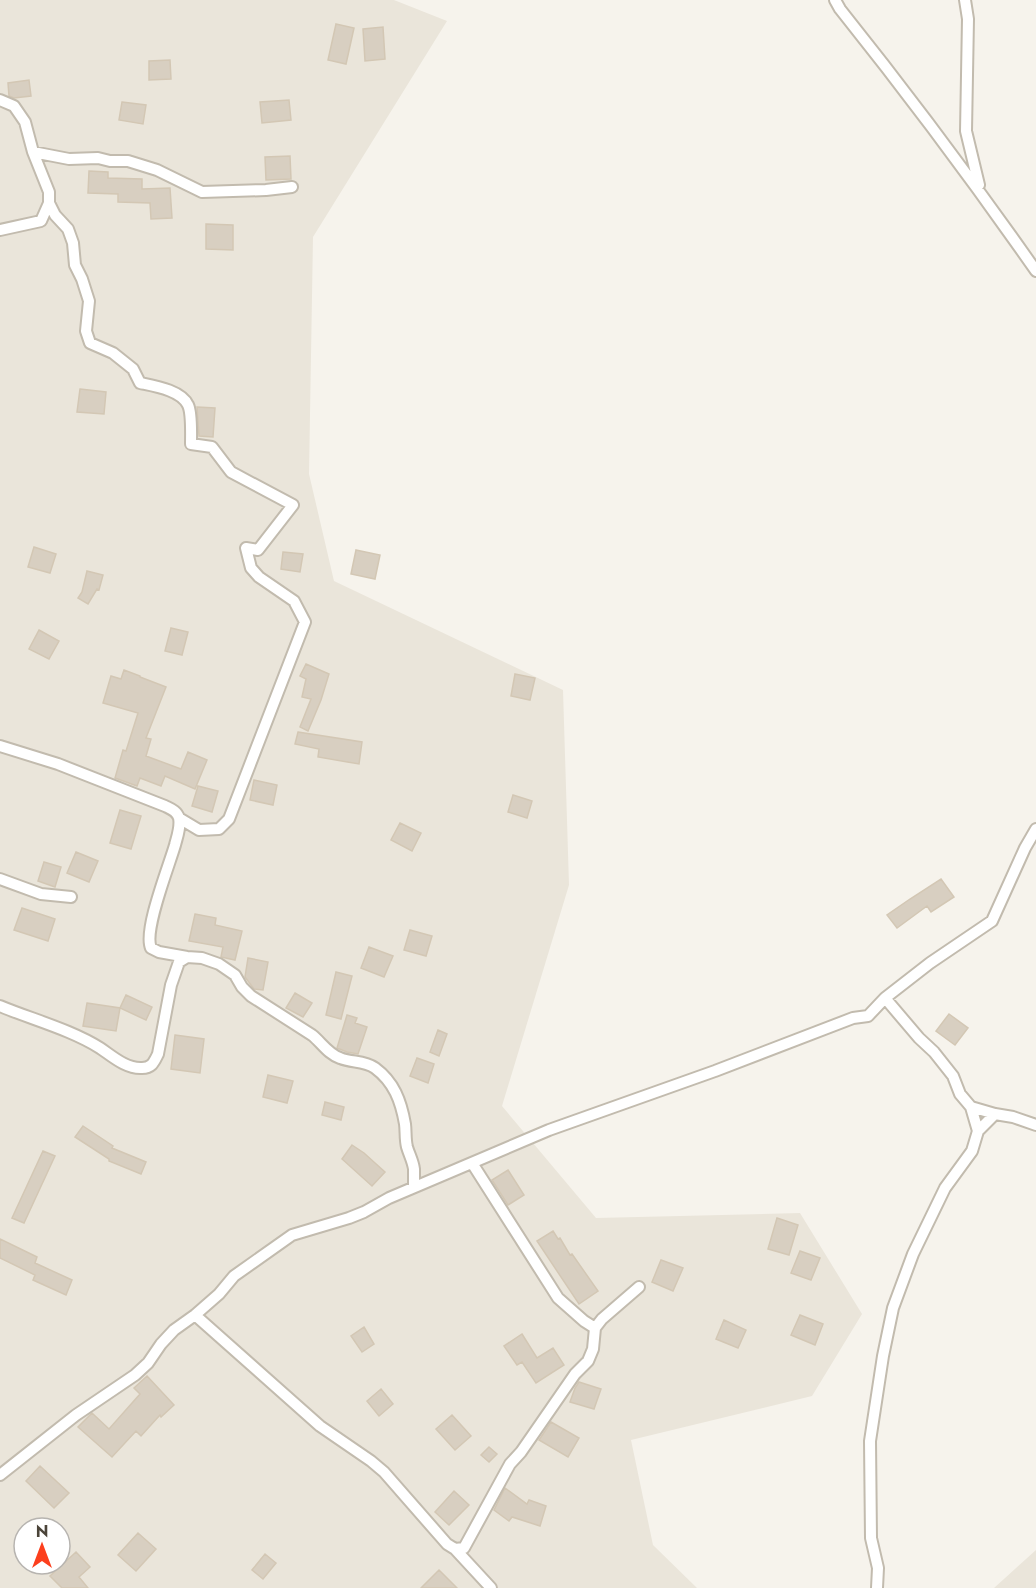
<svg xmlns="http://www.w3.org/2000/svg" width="1036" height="1588" font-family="Jost,sans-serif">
<rect width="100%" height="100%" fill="#f6f3ec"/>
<!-- residential -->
<path fill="#eae5da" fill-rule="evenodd" d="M 0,0 L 394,0 L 447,21 L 313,237 L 309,474 L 334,581 L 563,690 L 569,885 L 502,1106 L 596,1218 L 800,1213 L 862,1314 L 812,1396 L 631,1440 L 653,1545 L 697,1588 L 0,1588 ZM 24,1528 L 60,1528 L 60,1564 L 24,1564 Z
M 1036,1550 L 1036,1588 L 994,1588 Z"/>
<!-- building -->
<path fill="#d8cfc1" stroke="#d3c7b4" stroke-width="1.5" d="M 336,24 L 354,28 L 346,64 L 328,60 Z
M 383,27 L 385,59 L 365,61 L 363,29 Z
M 170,60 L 171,79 L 149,80 L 149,61 Z
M 29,80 L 31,96 L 14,98 L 9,96 L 8,83 Z
M 289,100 L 291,120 L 262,123 L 260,102 Z
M 122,102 L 146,105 L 143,124 L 119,120 Z
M 290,156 L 291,179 L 266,180 L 265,157 Z
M 89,171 L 108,172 L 108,178 L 142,179 L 142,189 L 170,188 L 172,218 L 151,219 L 150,203 L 118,202 L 118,194 L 88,193 Z
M 206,224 L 233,225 L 233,250 L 206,249 Z
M 80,389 L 106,392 L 104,414 L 77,412 Z
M 197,407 L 215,408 L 213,437 L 199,436 Z
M 34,547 L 56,554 L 50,573 L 28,567 Z
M 356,550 L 380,555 L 375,579 L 351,574 Z
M 283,552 L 303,554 L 300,572 L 281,569 Z
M 87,571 L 103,575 L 99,590 L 97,589 L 88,604 L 78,598 L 82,592 Z
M 171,628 L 188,632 L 182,655 L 165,651 Z
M 39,630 L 59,641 L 49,659 L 29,649 Z
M 306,664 L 329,674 L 321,700 L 308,731 L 300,727 L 311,699 L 302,697 L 306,679 L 300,676 Z
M 124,670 L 140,676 L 140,677 L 166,687 L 146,738 L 151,739 L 146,756 L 181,769 L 188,752 L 207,760 L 195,789 L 165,776 L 161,786 L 140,778 L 137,786 L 115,778 L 123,750 L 126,751 L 138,713 L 103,703 L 111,676 L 121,679 Z
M 515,674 L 535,678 L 530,700 L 511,696 Z
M 298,732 L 362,742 L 359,764 L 318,757 L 319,749 L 295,744 Z
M 254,780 L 277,785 L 273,805 L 250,800 Z
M 198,786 L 218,791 L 212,812 L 192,806 Z
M 513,795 L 532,801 L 527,818 L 508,812 Z
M 120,810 L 141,816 L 131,849 L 110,843 Z
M 400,823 L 421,833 L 412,851 L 391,840 Z
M 76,852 L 98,861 L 89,882 L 67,873 Z
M 44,862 L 61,867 L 55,887 L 38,881 Z
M 941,879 L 954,897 L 931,912 L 927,906 L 897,928 L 887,915 L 910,899 Z
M 22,908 L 55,919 L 48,941 L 14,930 Z
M 195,914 L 216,918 L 215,925 L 242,931 L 235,960 L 221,957 L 223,947 L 189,941 Z
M 410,930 L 432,936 L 426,956 L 404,950 Z
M 369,947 L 393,956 L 384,977 L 361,968 Z
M 248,958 L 268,962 L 263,990 L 254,989 L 245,977 Z
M 336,972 L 352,976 L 341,1019 L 326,1015 Z
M 295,993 L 312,1003 L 303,1017 L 286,1008 Z
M 126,995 L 152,1007 L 146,1020 L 120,1008 Z
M 87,1003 L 120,1008 L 116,1031 L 83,1026 Z
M 949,1014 L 968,1028 L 955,1045 L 936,1031 Z
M 347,1015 L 357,1018 L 355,1023 L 367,1027 L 358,1054 L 347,1052 L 337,1048 Z
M 438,1030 L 447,1034 L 439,1056 L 430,1052 Z
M 175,1035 L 204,1039 L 200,1073 L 171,1069 Z
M 417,1058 L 434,1064 L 428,1083 L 410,1076 Z
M 268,1075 L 293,1081 L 287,1103 L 263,1097 Z
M 325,1102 L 344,1107 L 341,1120 L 322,1115 Z
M 83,1126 L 113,1146 L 112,1148 L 146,1162 L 141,1174 L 109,1161 L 109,1159 L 75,1137 Z
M 352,1145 L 364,1153 L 385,1172 L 372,1186 L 342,1159 Z
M 43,1151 L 55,1156 L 24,1223 L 12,1218 Z
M 508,1170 L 524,1195 L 508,1205 L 492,1180 Z
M 777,1218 L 798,1225 L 789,1255 L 768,1249 Z
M 553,1231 L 558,1239 L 560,1238 L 570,1255 L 572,1254 L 598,1291 L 579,1304 L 537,1241 Z
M 0,1239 L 37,1257 L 35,1263 L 72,1280 L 66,1295 L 33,1280 L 35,1275 L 0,1258 Z
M 800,1251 L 820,1258 L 811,1280 L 791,1273 Z
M 661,1260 L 683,1268 L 673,1291 L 652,1282 Z
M 800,1315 L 823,1324 L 815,1345 L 791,1335 Z
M 724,1320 L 746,1330 L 738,1348 L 716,1339 Z
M 364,1327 L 374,1344 L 362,1352 L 351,1336 Z
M 522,1334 L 537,1358 L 553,1348 L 564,1365 L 536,1383 L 522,1362 L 517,1365 L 504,1346 Z
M 147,1376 L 174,1405 L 161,1417 L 160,1415 L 141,1436 L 136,1431 L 112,1457 L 78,1427 L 92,1413 L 109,1429 L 140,1394 L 134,1388 Z
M 579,1382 L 601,1389 L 594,1409 L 570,1402 L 575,1388 Z
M 381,1389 L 393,1404 L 379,1416 L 367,1401 Z
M 452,1415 L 471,1436 L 455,1450 L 436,1429 Z
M 551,1422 L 579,1438 L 568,1457 L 539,1440 Z
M 489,1447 L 497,1454 L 489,1462 L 481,1455 Z
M 40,1466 L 69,1493 L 54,1508 L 26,1481 Z
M 505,1488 L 527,1504 L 529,1500 L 546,1506 L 540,1526 L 512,1517 L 509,1521 L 494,1510 Z
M 454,1491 L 469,1505 L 449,1525 L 435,1512 Z
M 138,1533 L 156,1549 L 136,1571 L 118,1555 Z
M 76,1552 L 90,1567 L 79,1577 L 88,1588 L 62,1588 L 50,1576 Z
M 265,1554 L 276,1563 L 263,1579 L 252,1570 Z
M 439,1570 L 457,1588 L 421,1588 Z"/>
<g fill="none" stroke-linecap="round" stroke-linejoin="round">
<!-- minor casing -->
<g stroke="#c2bbae" stroke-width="14">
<path id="minor" d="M 835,0 L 840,9 C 908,94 973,181 1036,271
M 965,0 L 968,19 L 966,131 L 979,185
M 0,100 L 14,106 L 25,122 L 33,152 L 69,159 L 98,158 L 110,161 L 128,161 L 157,170 L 202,192 L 266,190 L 292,187
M 49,203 L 55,215 L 68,229 L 73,243 L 75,265 L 82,279 L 89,301 L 86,331 L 90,343 L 113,353 L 133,369 L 140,383 C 154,386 181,390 188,405 C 192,413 191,434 191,444 L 212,447 L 231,472 L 293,505 L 258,550 L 246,548 L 251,568 L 259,577 L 294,601 L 305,622 L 229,819 L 219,829 L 199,830 L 179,818
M 0,230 L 41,221 L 49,203 L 49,192 L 33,152
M 0,746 L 58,764 L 165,806 C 171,809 177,811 179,818 C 181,827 177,837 175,845 C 169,866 143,931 151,948 L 159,952 L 187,957 L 202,958 L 219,964 L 235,975 L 242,987 L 251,996 L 312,1035 C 321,1042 328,1054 340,1058 C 352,1063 364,1060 375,1068 C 394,1082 401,1101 405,1124 C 406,1131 405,1139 407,1147 C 409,1154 413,1161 414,1169 C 414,1175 414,1181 414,1187
M 0,879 L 41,894 L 71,897
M 885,998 L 930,963 L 992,921 L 1025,848 L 1036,829
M 0,1006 C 31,1019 72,1030 100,1048 C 112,1056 126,1069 142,1068 C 152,1068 154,1062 158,1054 L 171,985 L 179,962 L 187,957
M 971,1107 L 978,1131
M 472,1163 L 558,1298 L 584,1321 L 595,1328
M 195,1315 L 320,1426 L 371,1461 L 384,1472 L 447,1544 L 455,1549 L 491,1588
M 0,1475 L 76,1415 L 135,1375 L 148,1363 L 161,1344 L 174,1330 L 195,1315 L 219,1294 L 234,1276 L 292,1235 L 349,1218 L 364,1212 L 389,1198 L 549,1130 L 715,1071 L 853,1018 L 868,1016 L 885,998 L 919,1038 L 934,1052 L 953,1076 L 960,1094 L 971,1107 L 995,1114 L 1013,1117 L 1036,1125
M 455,1549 L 464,1548 L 510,1464 L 521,1452 L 575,1374 L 588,1361 L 593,1349 L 595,1328 L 602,1319 L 639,1287
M 877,1588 L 878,1568 L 871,1538 L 870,1441 L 883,1356 L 893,1308 L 913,1254 L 945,1188 L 972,1151 L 978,1131 L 995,1114"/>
</g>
<!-- minor -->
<use href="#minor" stroke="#fff" stroke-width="10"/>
</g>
<!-- north arrow -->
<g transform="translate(42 1546)"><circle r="28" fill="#ffffff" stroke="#b7b4b0" stroke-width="1.5"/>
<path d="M0-4.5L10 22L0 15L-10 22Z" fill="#fc3f1d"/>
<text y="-9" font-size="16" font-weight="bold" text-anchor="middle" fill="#4b4439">N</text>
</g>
</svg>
